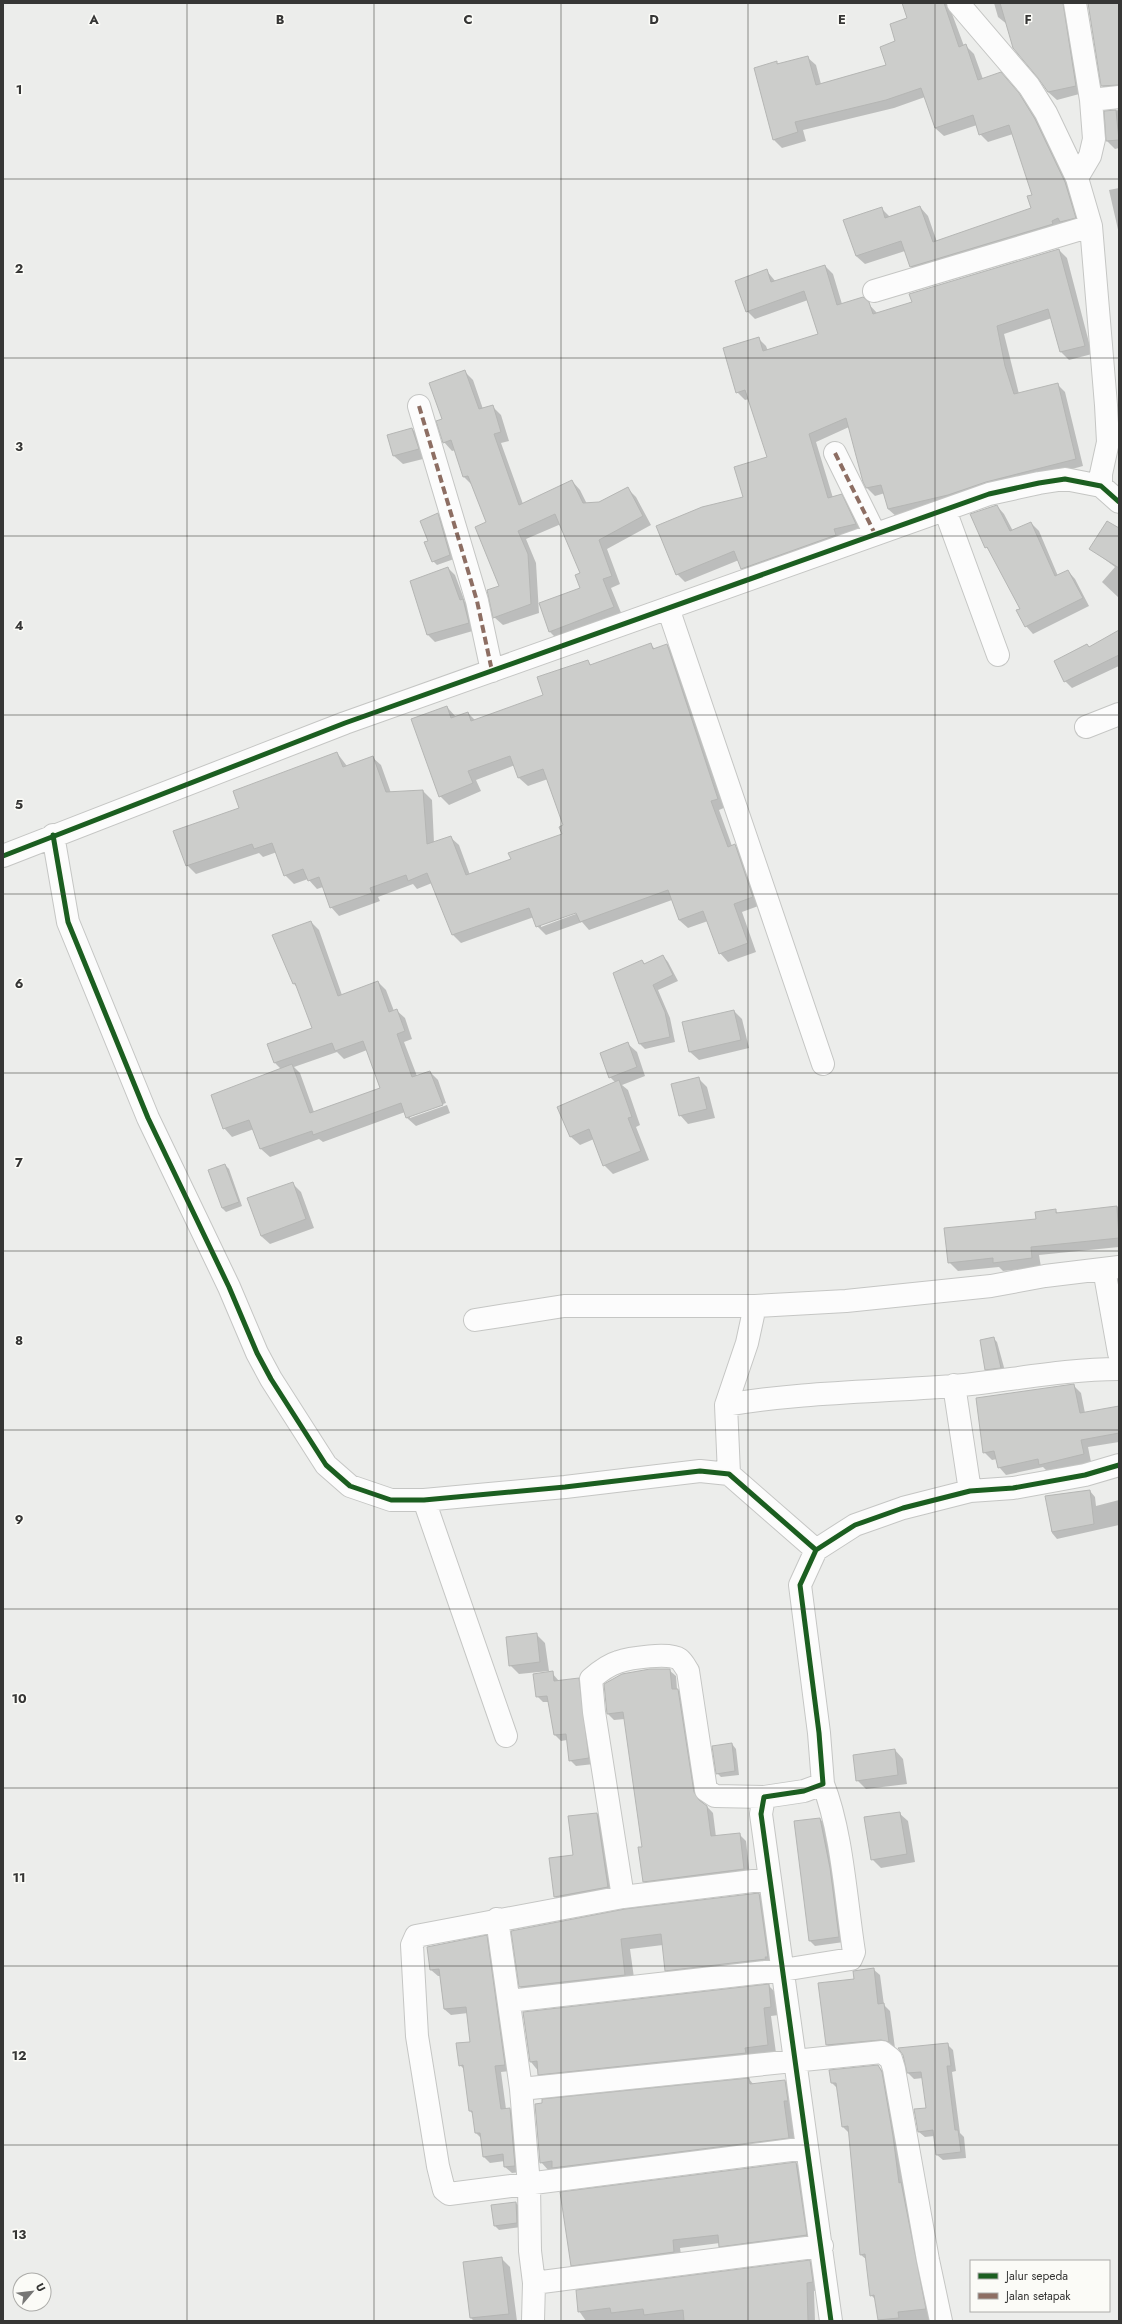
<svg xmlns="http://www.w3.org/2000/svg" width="1122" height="2324" font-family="Jost,sans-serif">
<rect width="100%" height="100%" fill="#ecedeb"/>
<!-- shadow -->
<path fill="#0003" fill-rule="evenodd" d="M 903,3 L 948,3 L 964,46 L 966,46 L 974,54 L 983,79 L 1009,82 L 1027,103 L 1043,128 L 1073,192 L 1083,226 L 919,275 L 911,267 L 905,251 L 865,264 L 856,256 L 882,209 L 890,217 L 920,207 L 928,216 L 937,242 L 1032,209 L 1033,195 L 1013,134 L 988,142 L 980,134 L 977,125 L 944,136 L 935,128 L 925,97 L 894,108 L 803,130 L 806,141 L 782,148 L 773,139 L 776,62 L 779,65 L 807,57 L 816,65 L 821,84 L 887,65 L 908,19 Z
M 994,3 L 1074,3 L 1083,93 L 1057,100 L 1048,92 L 1008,25 L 998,17 Z
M 1089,3 L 1119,3 L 1119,94 L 1110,94 L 1102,86 Z
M 1119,110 L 1119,148 L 1115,149 L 1107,141 L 1105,112 Z
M 1119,188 L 1119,234 L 1109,190 Z
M 1059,250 L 1067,258 L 1092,354 L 1069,360 L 1061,352 L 1052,318 L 1004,334 L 1019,394 L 1057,384 L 1065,392 L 1083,466 L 897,517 L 888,509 L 885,493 L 875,496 L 867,488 L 849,427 L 816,442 L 833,498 L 841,496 L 849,504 L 863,531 L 749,577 L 741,569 L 739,560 L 685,582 L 677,574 L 744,498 L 768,458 L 749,399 L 745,400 L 737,392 L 758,338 L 766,346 L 768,351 L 819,335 L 808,300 L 755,319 L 747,311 L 766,270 L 776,282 L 825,266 L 833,274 L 842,304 L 863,298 L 878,314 Z
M 465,372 L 473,380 L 483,409 L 492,406 L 501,415 L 509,441 L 501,443 L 523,504 L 572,481 L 580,490 L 587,504 L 599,503 L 627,488 L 636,497 L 651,525 L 607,549 L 620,584 L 611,588 L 622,615 L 558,640 L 550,632 L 581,588 L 582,573 L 561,524 L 526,539 L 536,563 L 539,613 L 503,625 L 494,617 L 501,587 L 487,523 L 472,485 L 464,477 L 456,450 L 452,451 L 444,442 L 443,420 Z
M 412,429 L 421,437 L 427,458 L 403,464 L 394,456 Z
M 997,506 L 1004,514 L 1013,531 L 1031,523 L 1039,531 L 1058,576 L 1068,571 L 1075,579 L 1089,606 L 1033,634 L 1026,626 L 1021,609 L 991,552 L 986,547 Z
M 438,515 L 442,519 L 454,559 L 437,565 L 433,561 L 429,541 Z
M 1119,530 L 1119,598 L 1102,582 L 1115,567 L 1091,549 Z
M 448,568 L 455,575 L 465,602 L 470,607 L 476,630 L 435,642 L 428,635 Z
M 1119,631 L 1119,666 L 1072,688 L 1065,681 L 1089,648 Z
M 651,645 L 655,649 L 667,645 L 675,653 L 726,807 L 719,810 L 732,846 L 735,845 L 743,854 L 761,905 L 742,912 L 756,952 L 728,962 L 720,953 L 708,921 L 688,928 L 679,920 L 672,900 L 589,930 L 582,922 L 546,935 L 537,926 L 534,917 L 461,943 L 453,935 L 432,883 L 417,889 L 413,884 L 378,897 L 380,901 L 339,916 L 331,907 L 323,887 L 317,889 L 308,879 L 294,884 L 285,875 L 277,852 L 263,857 L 259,853 L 196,874 L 187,865 L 240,809 L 337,753 L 347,766 L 372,757 L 381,765 L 391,793 L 423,791 L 432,800 L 434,843 L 450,837 L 459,845 L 470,875 L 512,860 L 563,834 L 565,826 L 548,779 L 528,786 L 519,778 L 515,765 L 476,780 L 481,791 L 449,805 L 440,796 L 447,707 L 456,717 L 468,713 L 475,720 L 545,695 L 587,661 L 592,666 ZM 581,910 L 581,912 L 541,927 L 541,924 Z
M 311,922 L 319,930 L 342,995 L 378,982 L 386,990 L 394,1011 L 396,1010 L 405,1018 L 412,1039 L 404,1042 L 417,1076 L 430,1072 L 438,1080 L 446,1103 L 410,1116 L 410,1118 L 447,1105 L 450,1113 L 416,1126 L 407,1118 L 405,1112 L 323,1142 L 319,1139 L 270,1157 L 261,1149 L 254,1129 L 232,1137 L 224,1128 L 281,1069 L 275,1063 L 269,1044 L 313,1028 L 299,989 L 294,984 L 274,935 ZM 367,1050 L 381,1088 L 314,1112 L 300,1073 L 294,1067 L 337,1052 L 344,1059 Z
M 663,956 L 668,962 L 678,981 L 658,990 L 670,1018 L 675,1042 L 645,1049 L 640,1044 L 642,961 L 645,964 Z
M 734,1011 L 742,1019 L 749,1048 L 699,1060 L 690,1052 Z
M 628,1044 L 637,1052 L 645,1076 L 622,1085 L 628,1090 L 640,1125 L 636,1127 L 649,1160 L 613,1174 L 604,1165 L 594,1139 L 580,1145 L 571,1137 L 558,1107 L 616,1083 L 610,1077 Z
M 698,1078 L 707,1087 L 715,1118 L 688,1124 L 680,1115 Z
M 225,1165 L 229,1169 L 242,1206 L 226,1212 L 222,1208 Z
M 292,1183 L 301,1192 L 314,1228 L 270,1244 L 261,1236 Z
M 1119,1207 L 1119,1247 L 1039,1255 L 1041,1267 L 1003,1271 L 999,1267 L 958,1271 L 949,1262 L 1056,1211 L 1059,1214 Z
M 993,1338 L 997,1342 L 1005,1371 L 990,1373 L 986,1369 Z
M 1073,1385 L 1081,1393 L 1085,1413 L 1119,1407 L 1119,1442 L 1088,1447 L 1091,1462 L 1048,1472 L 1043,1467 L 1006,1475 L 999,1467 L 997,1459 L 992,1460 L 984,1452 Z
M 1090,1491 L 1095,1497 L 1096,1506 L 1119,1500 L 1119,1525 L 1057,1539 L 1052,1533 L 1046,1496 Z
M 536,1634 L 545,1643 L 549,1671 L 519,1674 L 510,1665 Z
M 669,1670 L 676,1676 L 677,1689 L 684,1696 L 700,1799 L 713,1813 L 716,1837 L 739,1834 L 746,1841 L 750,1876 L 650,1888 L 644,1882 L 644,1848 L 625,1719 L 614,1720 L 608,1714 Z
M 552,1673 L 559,1681 L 578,1679 L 585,1685 L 594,1764 L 576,1766 L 570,1760 L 567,1740 L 561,1741 L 554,1734 L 549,1702 L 543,1702 L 537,1696 Z
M 732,1744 L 736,1749 L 739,1775 L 721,1777 L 717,1773 Z
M 895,1750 L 903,1759 L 907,1784 L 866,1789 L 857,1780 Z
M 899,1813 L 908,1821 L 915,1862 L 881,1868 L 872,1859 Z
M 597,1814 L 604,1821 L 615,1895 L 562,1904 L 555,1897 Z
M 820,1819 L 825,1824 L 844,1942 L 815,1946 L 810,1941 Z
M 759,1894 L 769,1904 L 778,1967 L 676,1980 L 666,1970 L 663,1945 L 630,1949 L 635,1985 L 530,1997 L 520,1987 L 512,1932 Z
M 486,1936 L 493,1943 L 511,2071 L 501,2072 L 506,2109 L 510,2109 L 516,2115 L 521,2172 L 512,2173 L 505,2167 L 505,2161 L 490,2163 L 483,2156 L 481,2138 L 476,2133 L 474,2115 L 470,2111 L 465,2070 L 460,2065 L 471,2043 L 468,2013 L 451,2015 L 444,2009 L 440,1976 L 438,1976 L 431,1970 Z
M 873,1969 L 880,1975 L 884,2005 L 890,2011 L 895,2048 L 888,2046 L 834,2052 L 827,2045 L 855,1980 Z
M 768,1985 L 776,1993 L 779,2015 L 771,2016 L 776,2053 L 547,2082 L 531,2062 Z
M 947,2044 L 953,2050 L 956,2071 L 952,2072 L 960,2133 L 964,2137 L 966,2158 L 943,2160 L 937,2155 L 934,2136 L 925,2137 L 919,2132 L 927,2108 L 923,2078 L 914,2079 L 908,2073 Z
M 878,2066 L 886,2074 L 934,2321 L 879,2321 L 876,2300 L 871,2295 L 867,2260 L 861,2255 L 850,2134 L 843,2127 L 838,2089 L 832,2083 L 830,2071 Z
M 749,2079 L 754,2085 L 785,2081 L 793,2089 L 797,2146 L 549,2171 L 541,2162 Z
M 796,2163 L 804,2171 L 814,2243 L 728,2254 L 720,2243 L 680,2248 L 682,2260 L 580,2273 L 572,2265 Z
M 516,2203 L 520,2207 L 521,2227 L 499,2230 L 495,2226 Z
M 501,2258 L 510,2267 L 517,2321 L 474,2321 L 471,2318 L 464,2263 Z
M 810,2261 L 817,2269 L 820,2290 L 814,2291 L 815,2321 L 586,2321 L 579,2311 Z"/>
<!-- building -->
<path fill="#cccdcb" stroke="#b5b6b4" d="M 902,3 L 944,3 L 959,47 L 966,44 L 978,80 L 1001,72 L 1019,93 L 1035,119 L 1065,182 L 1076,218 L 1060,222 L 1058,218 L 1052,221 L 1053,224 L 910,267 L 901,241 L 856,256 L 843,220 L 882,207 L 885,218 L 920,206 L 933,242 L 1031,208 L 1027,196 L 1032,195 L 1009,125 L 979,135 L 973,115 L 935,128 L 921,88 L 886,100 L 795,122 L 798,132 L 773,140 L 754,68 L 777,61 L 777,64 L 808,56 L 816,85 L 886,65 L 880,47 L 895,41 L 890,24 L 907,18 Z
M 1000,3 L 1063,3 L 1076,86 L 1048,92 L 1038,78 L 1013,48 Z
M 1088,3 L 1119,3 L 1119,85 L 1101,86 Z
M 1116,110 L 1119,140 L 1106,141 L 1104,111 Z
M 1059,249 L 1085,346 L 1060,352 L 1048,309 L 997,326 L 1005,366 L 1014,394 L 1058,383 L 1076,459 L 986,482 L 948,495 L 888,509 L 881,485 L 866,488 L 863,482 L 846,418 L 809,434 L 828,498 L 842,494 L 856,524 L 834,529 L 836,535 L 741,569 L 734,551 L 676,575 L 656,526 L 702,507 L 743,497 L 734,467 L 767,457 L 745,390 L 736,393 L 723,348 L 759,337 L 763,351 L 818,334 L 804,291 L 746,312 L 735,281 L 767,269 L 771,282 L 825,265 L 837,305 L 863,297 L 869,302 L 873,314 L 912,302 L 909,294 Z
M 465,370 L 479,409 L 493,405 L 501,432 L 494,434 L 519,505 L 572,480 L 583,503 L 599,502 L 628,487 L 643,516 L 599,540 L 612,576 L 603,579 L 614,607 L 549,632 L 539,603 L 580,588 L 575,575 L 580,573 L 555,514 L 518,531 L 528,554 L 531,604 L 493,618 L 487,590 L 499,586 L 475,527 L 486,522 L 468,476 L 463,477 L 451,440 L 443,443 L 436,421 L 442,419 L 429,383 Z
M 412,428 L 419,449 L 393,456 L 387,435 Z
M 997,505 L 1010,531 L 1031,522 L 1055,576 L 1068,570 L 1083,598 L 1025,627 L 1016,610 L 1020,609 L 987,547 L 985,548 L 970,514 Z
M 438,513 L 450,555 L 432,562 L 424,542 L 428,541 L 420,521 Z
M 1107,521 L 1119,528 L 1119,568 L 1089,549 Z
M 448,567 L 460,600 L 463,599 L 469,623 L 427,635 L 410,581 Z
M 1119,630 L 1119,655 L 1064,682 L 1054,661 L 1087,644 L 1089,647 Z
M 651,643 L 653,649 L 667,644 L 718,799 L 711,801 L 728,847 L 735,844 L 753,897 L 734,904 L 748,943 L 719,954 L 703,911 L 679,920 L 668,890 L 580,922 L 576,913 L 536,927 L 529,908 L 452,935 L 427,873 L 408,881 L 406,875 L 370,888 L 372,893 L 330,908 L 319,877 L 308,881 L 303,869 L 284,876 L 272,843 L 254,849 L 252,844 L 186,866 L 173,831 L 239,808 L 233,791 L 337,752 L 343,767 L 373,756 L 386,792 L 423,790 L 427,844 L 451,836 L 466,875 L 511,859 L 508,853 L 562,834 L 559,827 L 563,825 L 543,769 L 518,778 L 510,756 L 468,771 L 473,783 L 439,797 L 411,719 L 447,706 L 451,718 L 468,712 L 471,721 L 543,695 L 537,677 L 588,660 L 590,665 Z
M 311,921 L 338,996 L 378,981 L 389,1012 L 397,1009 L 405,1031 L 397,1034 L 412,1077 L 430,1071 L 443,1105 L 406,1118 L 401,1103 L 313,1135 L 312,1131 L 260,1149 L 249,1120 L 223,1129 L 211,1095 L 292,1064 L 310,1113 L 380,1088 L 363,1041 L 335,1051 L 332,1043 L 274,1063 L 267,1044 L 312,1028 L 295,983 L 293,984 L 272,935 Z
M 663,955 L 673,975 L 653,985 L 665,1012 L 670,1037 L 639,1044 L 613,973 L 642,960 L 644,964 Z
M 734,1010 L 741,1040 L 689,1052 L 682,1022 Z
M 628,1042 L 637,1067 L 609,1078 L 600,1053 Z
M 699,1077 L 707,1109 L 679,1116 L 671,1084 Z
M 619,1080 L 632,1117 L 628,1118 L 641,1151 L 603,1166 L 589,1129 L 570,1137 L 557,1107 Z
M 225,1164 L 239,1202 L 222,1208 L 208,1170 Z
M 293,1182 L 306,1219 L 261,1236 L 247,1198 Z
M 1117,1206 L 1119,1238 L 1031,1247 L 1032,1258 L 993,1263 L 993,1258 L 948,1263 L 944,1228 L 1036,1219 L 1035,1212 L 1056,1209 L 1056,1213 Z
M 994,1337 L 1001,1368 L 985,1370 L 980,1340 Z
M 1074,1384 L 1080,1413 L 1119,1406 L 1119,1433 L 1081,1440 L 1084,1454 L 1039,1465 L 1038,1459 L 998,1468 L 994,1451 L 983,1453 L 976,1398 Z
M 1090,1490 L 1094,1524 L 1052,1532 L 1045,1496 Z
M 537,1633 L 540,1662 L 509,1666 L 506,1637 Z
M 650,1669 L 670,1669 L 672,1689 L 678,1689 L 694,1792 L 699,1800 L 707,1806 L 711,1836 L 740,1833 L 744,1869 L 643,1882 L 638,1847 L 642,1847 L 623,1712 L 607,1714 L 604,1684 L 622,1674 Z
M 553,1671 L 554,1681 L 579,1678 L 589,1758 L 569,1761 L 566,1734 L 554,1735 L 547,1696 L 536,1697 L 533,1674 Z
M 732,1743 L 735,1771 L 716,1774 L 712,1746 Z
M 895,1749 L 898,1775 L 856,1781 L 853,1755 Z
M 900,1812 L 907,1854 L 871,1860 L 864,1817 Z
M 597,1813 L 608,1887 L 554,1897 L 549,1858 L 573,1855 L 568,1816 Z
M 820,1818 L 830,1868 L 839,1937 L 809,1941 L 794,1821 Z
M 759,1893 L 768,1957 L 765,1957 L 766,1959 L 665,1971 L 661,1934 L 621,1939 L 625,1975 L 519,1987 L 511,1931 L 625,1909 Z
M 487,1935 L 505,2065 L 495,2066 L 501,2109 L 510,2108 L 515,2166 L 504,2167 L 503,2154 L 483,2157 L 480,2133 L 475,2133 L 472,2111 L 469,2111 L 463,2065 L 459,2066 L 456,2043 L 470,2042 L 466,2007 L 444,2009 L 439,1969 L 430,1970 L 427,1947 Z
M 874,1968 L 878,2004 L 884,2003 L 889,2042 L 881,2040 L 826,2045 L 818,1983 L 854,1979 L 853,1971 Z
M 769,1984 L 771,2007 L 764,2008 L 768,2045 L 745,2048 L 746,2053 L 538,2075 L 537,2061 L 530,2062 L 523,2012 Z
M 948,2043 L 951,2066 L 947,2066 L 955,2130 L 958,2130 L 961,2152 L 936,2155 L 933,2130 L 918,2132 L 914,2109 L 926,2108 L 921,2072 L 907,2073 L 903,2055 L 898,2048 Z
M 878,2065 L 882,2072 L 893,2136 L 899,2183 L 901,2182 L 926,2309 L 898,2312 L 899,2318 L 878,2320 L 874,2295 L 870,2296 L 865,2254 L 860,2255 L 848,2126 L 842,2127 L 836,2083 L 831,2083 L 829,2070 Z
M 749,2078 L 750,2084 L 785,2080 L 788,2101 L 784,2101 L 789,2138 L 552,2168 L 552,2161 L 540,2163 L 535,2104 L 542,2103 L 542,2099 Z
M 796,2162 L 807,2235 L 719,2247 L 718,2235 L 673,2240 L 674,2252 L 571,2266 L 560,2192 Z
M 516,2202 L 517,2223 L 494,2226 L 491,2205 Z
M 502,2257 L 509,2314 L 470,2318 L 463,2262 Z
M 810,2260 L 813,2282 L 807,2283 L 808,2321 L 684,2321 L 683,2310 L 644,2315 L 643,2309 L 611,2313 L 610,2308 L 578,2312 L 576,2290 Z"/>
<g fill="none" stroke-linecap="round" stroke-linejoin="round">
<!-- minor casing -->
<g stroke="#c5c6c4" stroke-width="24">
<path id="minor" d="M 958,3 L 1029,86 L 1046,113 L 1077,178 L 1091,226 L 1106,405 L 1108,442 L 1101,474 L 1101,486
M 1075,3 L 1091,100 L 1094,139 L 1090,156 L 1077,178
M 1091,100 L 1119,97
M 874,291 L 1091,226
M 419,406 L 477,601 L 492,671
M 835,453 L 875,534
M 945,510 L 998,655
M 668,608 L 823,1064
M 1086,727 L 1119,714
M 53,835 L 68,922 L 148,1118 L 229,1287 L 257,1353 L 271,1379 L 326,1465 L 350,1486 L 391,1500 L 424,1500 L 565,1487 L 700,1471 L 729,1474 L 816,1550
M 3,856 L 345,723 L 989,494 L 1039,483 L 1065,479 L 1101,486 L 1119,502
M 1104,1269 L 1119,1353
M 475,1320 L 564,1306 L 755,1306 L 846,1301 L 991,1286 L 1045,1276 L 1119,1267
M 954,1385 L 970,1491
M 726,1405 C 800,1392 877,1392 953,1386 C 1008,1381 1063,1369 1119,1369
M 729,1474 L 726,1405 L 747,1343 L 755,1306
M 424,1500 L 506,1736
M 769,1879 L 623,1897 L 416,1936 L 412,1945 L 417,2036 L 438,2166 L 444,2190 L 449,2194 L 807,2148
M 623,1897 L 594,1712 L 591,1679 C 599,1672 608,1665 618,1662 C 629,1658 670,1652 679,1659 C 683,1662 686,1668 688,1671 L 706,1790 L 715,1796 L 764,1797
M 497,1919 L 521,2089 L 529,2185 L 530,2251 L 534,2283 L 533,2321
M 509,2001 L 783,1970 L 851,1959 L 854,1952 C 846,1901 842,1831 823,1784
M 521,2089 L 882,2052 L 891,2059 L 894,2069 L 928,2260 L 941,2321
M 534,2283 L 822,2246
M 831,2321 L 761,1814 L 764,1797 L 804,1791 L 823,1784 L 819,1733 L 800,1585 L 816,1550 L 855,1525 L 903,1508 L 970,1491 L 1013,1488 L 1085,1475 L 1119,1465"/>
</g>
<!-- minor -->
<use href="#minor" stroke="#fcfcfc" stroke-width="22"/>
<!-- quiet -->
<path stroke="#8d6e63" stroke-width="4" stroke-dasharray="8 4" stroke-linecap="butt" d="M 419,406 L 477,601 L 492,671
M 835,453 L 875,534"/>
<!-- cycleway casing -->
<g stroke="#fbfbf7" stroke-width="8">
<path id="cycleway" d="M 53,835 L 68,922 L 148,1118 L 229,1287 L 257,1353 L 271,1379 L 326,1465 L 350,1486 L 391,1500 L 424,1500 L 565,1487 L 700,1471 L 729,1474 L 816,1550
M 3,856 L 345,723 L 989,494 L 1039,483 L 1065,479 L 1101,486 L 1119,502
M 831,2321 L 761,1814 L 764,1797 L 804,1791 L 823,1784 L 819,1733 L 800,1585 L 816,1550 L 855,1525 L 903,1508 L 970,1491 L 1013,1488 L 1085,1475 L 1119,1465"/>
</g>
<!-- cycleway -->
<use href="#cycleway" stroke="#1b5e20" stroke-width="5"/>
</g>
<!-- grid -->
<path fill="none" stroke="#363635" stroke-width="1" stroke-opacity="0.55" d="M 187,3 L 187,2321M 374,3 L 374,2321M 561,3 L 561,2321M 748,3 L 748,2321M 935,3 L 935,2321M 3,179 L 1119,179M 3,358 L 1119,358M 3,536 L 1119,536M 3,715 L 1119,715M 3,894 L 1119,894M 3,1073 L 1119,1073M 3,1251 L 1119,1251M 3,1430 L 1119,1430M 3,1609 L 1119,1609M 3,1788 L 1119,1788M 3,1966 L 1119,1966M 3,2145 L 1119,2145"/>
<g font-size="13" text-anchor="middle" font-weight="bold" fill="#363635" stroke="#fbfbf7" stroke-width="3" stroke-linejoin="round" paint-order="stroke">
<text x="94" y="24">A</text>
<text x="280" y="24">B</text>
<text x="468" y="24">C</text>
<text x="654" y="24">D</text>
<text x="842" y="24">E</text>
<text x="1028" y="24">F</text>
<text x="19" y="94">1</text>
<text x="19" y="273">2</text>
<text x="19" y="451">3</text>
<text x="19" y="630">4</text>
<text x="19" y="809">5</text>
<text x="19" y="988">6</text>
<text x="19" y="1167">7</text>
<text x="19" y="1345">8</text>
<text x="19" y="1524">9</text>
<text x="19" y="1703">10</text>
<text x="19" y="1882">11</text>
<text x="19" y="2060">12</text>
<text x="19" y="2239">13</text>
</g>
<!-- border -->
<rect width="1122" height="2324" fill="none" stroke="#363635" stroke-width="8"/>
<!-- legend -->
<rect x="970" y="2260" width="140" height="52" fill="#fbfbf7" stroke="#acaca9"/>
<rect x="978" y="2273" width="20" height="6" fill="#1b5e20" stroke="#acaca9"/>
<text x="1006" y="2280" font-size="12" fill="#363635">Jalur sepeda</text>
<rect x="978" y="2293" width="20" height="6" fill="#8d6e63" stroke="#acaca9"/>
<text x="1006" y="2300" font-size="12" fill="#363635">Jalan setapak</text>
<!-- north arrow -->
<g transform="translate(32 2292) rotate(62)"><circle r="19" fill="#fbfbf7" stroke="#acaca9"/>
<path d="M0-3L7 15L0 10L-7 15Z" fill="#767675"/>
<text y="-6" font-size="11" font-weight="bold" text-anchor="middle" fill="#363635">U</text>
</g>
</svg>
